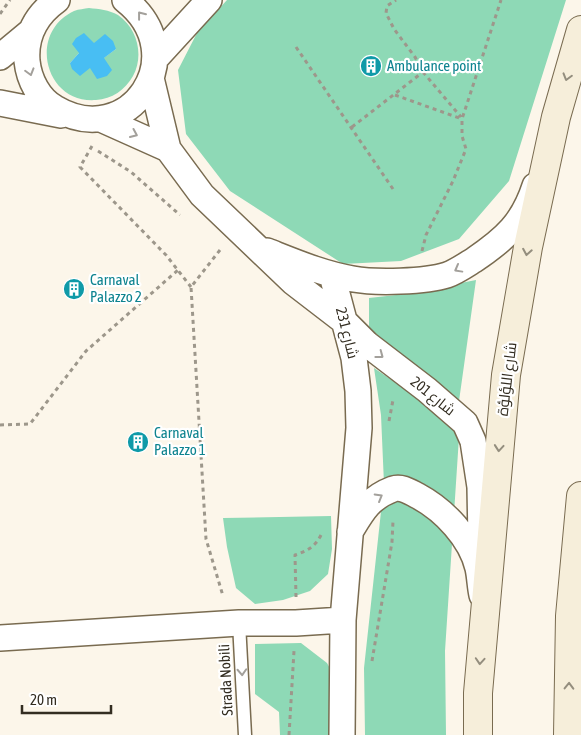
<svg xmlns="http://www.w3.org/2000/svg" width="581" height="735" font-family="'Asap Condensed',Cairo,sans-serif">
<rect width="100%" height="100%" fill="#fcf6ea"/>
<!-- green -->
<path fill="#8ed9b6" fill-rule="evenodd" d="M 227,0 L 566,0 L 509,181 L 459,239 L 401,261 L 343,264 L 230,191 L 186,134 L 178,70 L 197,33 Z
M 89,8 C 99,9 109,10 118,15 C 138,29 144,56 133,76 C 125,90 112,99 96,100 C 45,104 27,33 74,11 C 79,9 84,9 89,8 ZM 94,43 L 116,49 L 90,68 L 70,63 L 79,53 Z
M 476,280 L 459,401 L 369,330 L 369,298 L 405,294 Z
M 374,368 L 442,414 L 459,437 L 445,651 L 446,735 L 365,735 L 364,668 L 384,484 L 381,415 Z
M 331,516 L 332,549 L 328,574 L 310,591 L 283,600 L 255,604 L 236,588 L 227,547 L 223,518 Z
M 301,643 L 327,663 L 333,674 L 334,735 L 280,735 L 279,712 L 255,694 L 255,644 Z"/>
<!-- water -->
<path fill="#48bef3" d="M 84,33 L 94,43 L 105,34 L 113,41 L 116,49 L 104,58 L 112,70 L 107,76 L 97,79 L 90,68 L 80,76 L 72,69 L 70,63 L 79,53 L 72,44 L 76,38 Z"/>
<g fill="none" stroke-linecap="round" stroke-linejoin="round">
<!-- lane casing -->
<g stroke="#796b50" stroke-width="15">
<path id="lane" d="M 239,623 L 245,735"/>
</g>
<!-- street casing -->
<g stroke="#796b50" stroke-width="28">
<path id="street" d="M 57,0 C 36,15 25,36 27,61 C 29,80 39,99 55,108 C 129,152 195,55 125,0
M 0,57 L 30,32
M 155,59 L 209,0
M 151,78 L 168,149 L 202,195 L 293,282 L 345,322 L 367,344 L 427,390 L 465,423 L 473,441 L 480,487 L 481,540
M 0,103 L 61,115
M 101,119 L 168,149
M 267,251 C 295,262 323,274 353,279 C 375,283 426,282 447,275 C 456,272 466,265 474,260 C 505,239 523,223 535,186
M 332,275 L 354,358 L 358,391 L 359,428 L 343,620 L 342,735
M 350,532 C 362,512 369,498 393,489 C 402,486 410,492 418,496 C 444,510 471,538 478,568 C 480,577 480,586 482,595
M 0,638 L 239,623 L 296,623 L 343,620"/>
</g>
<!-- secondary casing -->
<g stroke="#796b50" stroke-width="30">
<path id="secondary" d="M 478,735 L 478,693 L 506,375 L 528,247 L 556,117 L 581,30
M 568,735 L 570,616 L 581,496"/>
</g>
<!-- path -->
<path stroke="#9d978b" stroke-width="3" stroke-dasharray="4 4" stroke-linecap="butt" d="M 0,14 L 10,0
M 296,47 L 393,189
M 423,72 L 461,117
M 395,95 L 462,119
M 352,127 L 423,72 L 415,57 L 394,29 L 386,13 L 387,6 L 396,0
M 92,146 L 80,167 L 166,255 L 191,287
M 98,151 L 131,172 L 180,215
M 220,250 L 191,287 L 206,539 L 223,596
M 422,251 L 426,235 L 453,181 L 466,149 L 462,136 L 462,119 L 501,0
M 389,421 L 393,400
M 0,425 L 30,424 L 86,351 L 178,270
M 296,597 L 295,555 C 307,551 315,547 321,535
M 372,661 L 392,542 L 393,521
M 289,735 L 294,651"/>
<!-- lane -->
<use href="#lane" stroke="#fff" stroke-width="12"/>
<!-- street -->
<use href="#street" stroke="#fff" stroke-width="25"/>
<!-- secondary -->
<use href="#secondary" stroke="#f6eeda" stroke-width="28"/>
</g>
<!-- one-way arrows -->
<defs><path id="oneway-chevron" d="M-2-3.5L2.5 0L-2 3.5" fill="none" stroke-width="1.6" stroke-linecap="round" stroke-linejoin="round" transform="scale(1.25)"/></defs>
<g stroke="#a3a09b">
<use href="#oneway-chevron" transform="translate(141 15) rotate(-128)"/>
<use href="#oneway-chevron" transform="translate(30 72) rotate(74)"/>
<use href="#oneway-chevron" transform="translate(134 134) rotate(24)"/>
<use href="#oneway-chevron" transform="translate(458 269) rotate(151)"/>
<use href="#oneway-chevron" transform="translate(380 355) rotate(37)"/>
<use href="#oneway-chevron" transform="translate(379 497) rotate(-30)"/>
<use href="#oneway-chevron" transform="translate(242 672) rotate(87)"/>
</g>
<g stroke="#948e7e">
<use href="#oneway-chevron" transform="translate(567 77) rotate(106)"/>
<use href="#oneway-chevron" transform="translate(527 252) rotate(100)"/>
<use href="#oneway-chevron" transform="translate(499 448) rotate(95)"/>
<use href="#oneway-chevron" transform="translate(480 661) rotate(94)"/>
<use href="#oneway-chevron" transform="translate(569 686) rotate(-89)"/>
</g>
<!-- icons -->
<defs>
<g id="building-disc" transform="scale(1.125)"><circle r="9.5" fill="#0f9aa8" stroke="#fff"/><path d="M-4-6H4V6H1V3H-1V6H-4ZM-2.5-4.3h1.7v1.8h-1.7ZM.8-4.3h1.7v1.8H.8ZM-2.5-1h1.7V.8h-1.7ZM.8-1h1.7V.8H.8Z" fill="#fff"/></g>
</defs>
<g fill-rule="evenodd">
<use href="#building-disc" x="371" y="66"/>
<use href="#building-disc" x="74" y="289"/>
<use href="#building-disc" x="138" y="442"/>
</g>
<g text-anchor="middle" stroke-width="4.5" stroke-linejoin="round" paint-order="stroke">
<!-- culture labels -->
<g font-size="15" fill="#0d838f" stroke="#fff" text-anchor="start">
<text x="387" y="71">Ambulance point</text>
<text x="90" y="285">Carnaval<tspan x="90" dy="17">Palazzo 2</tspan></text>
<text x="154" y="438">Carnaval<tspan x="154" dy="17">Palazzo 1</tspan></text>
</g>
<!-- street labels -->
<g font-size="15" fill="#332d21" stroke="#fff">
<text transform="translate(347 333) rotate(76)" y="5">شارع 231</text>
<text transform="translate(507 379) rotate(-83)" y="5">شارع اللؤلؤة</text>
<text transform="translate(433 396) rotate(39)" y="5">شارع 201</text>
<text transform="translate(226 680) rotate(-93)" y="5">Strada Nobili</text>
</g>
</g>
<!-- scale -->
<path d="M22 705v8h89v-8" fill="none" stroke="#332d21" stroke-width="2.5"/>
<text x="30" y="705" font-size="15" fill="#332d21" stroke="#ffffff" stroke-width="4" paint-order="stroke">20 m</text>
</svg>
